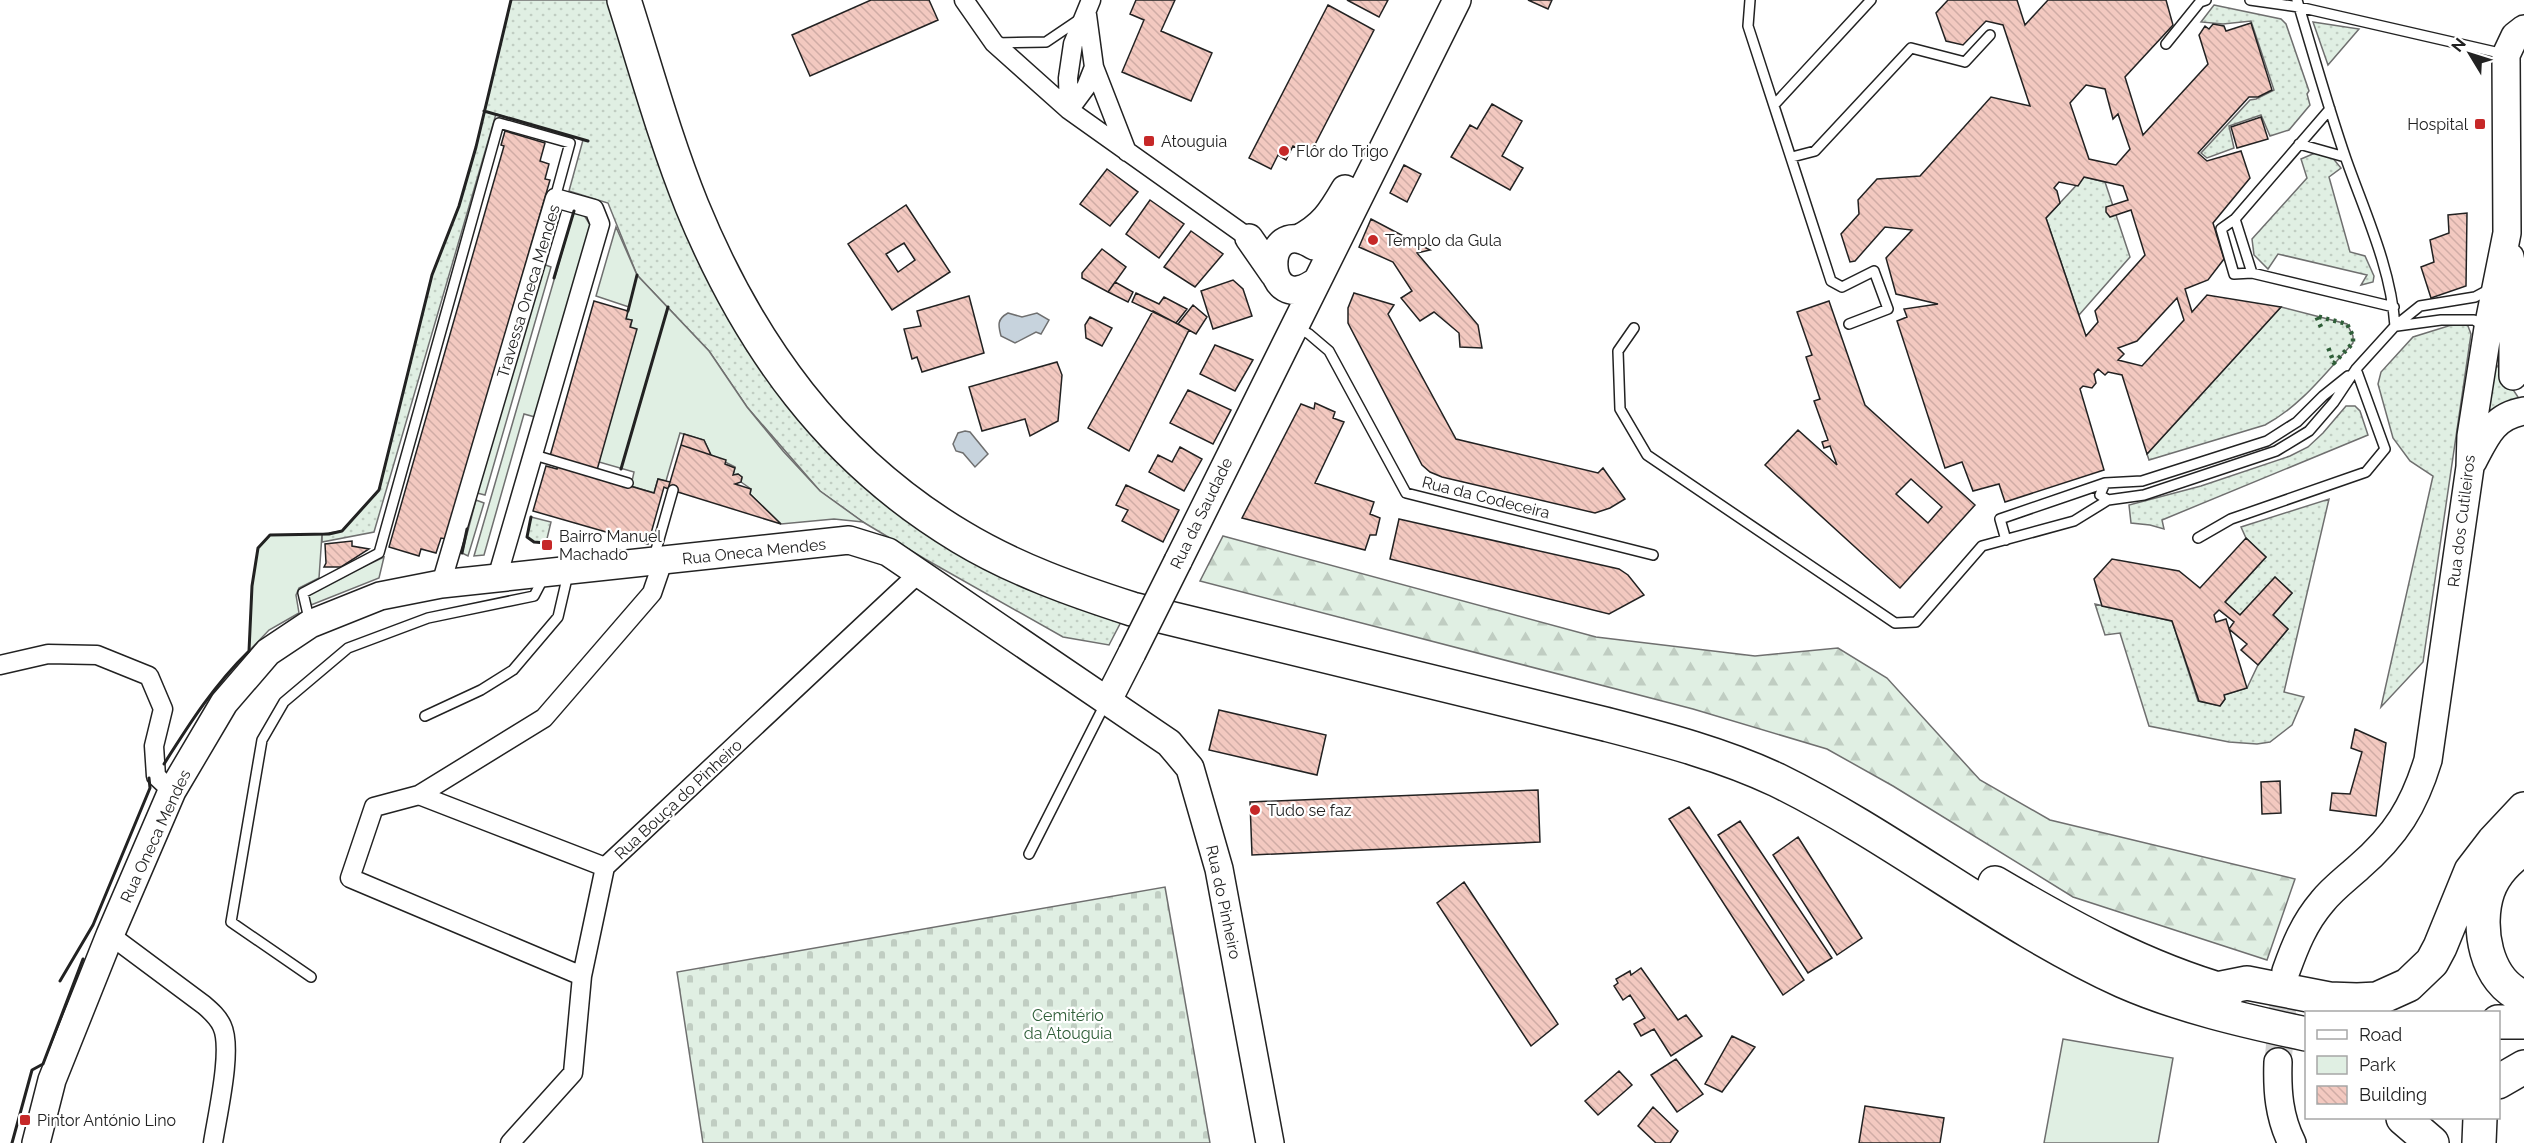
<svg xmlns="http://www.w3.org/2000/svg" width="2524" height="1143" font-family="Raleway,sans-serif">
<defs>
<pattern id="grass-dots" width="8" height="8" patternUnits="userSpaceOnUse" patternTransform="scale(1.5)"><rect width="8" height="8" fill="#e0efe3"/><path d="M2 2h.1M6 6h.1" fill="none" stroke="#c0cdc2" stroke-width="1.8" stroke-linecap="round"/></pattern>
<pattern id="forest-firs" width="22" height="20" patternUnits="userSpaceOnUse" patternTransform="scale(1.5)"><rect width="22" height="20" fill="#e0efe3"/><path d="M5 1l3.5 6h-7zM16 11l3.5 6h-7z" fill="#c0cdc2"/></pattern>
<pattern id="cemetery-stones" width="16" height="16" patternUnits="userSpaceOnUse" patternTransform="scale(1.5)"><rect width="16" height="16" fill="#e0efe3"/><path d="M2 7V4a2 2 0 0 1 4 0v3zM10 15v-3a2 2 0 0 1 4 0v3z" fill="#c0cdc2"/></pattern>
<pattern id="building-back-hatch" width="6" height="6" patternUnits="userSpaceOnUse" patternTransform="scale(1.5)"><rect width="6" height="6" fill="#f3c9c0"/><path d="M-1 5l2 2M0 0l6 6M5-1l2 2" fill="none" stroke="#d0aca5"/></pattern>
</defs>
<rect width="100%" height="100%" fill="#fff"/>
<!-- grass -->
<path fill="url(#grass-dots)" stroke="#6f6f6f" stroke-width="1.5" d="M 511,0 L 612,0 L 809,430 L 1122,620 L 1109,645 L 1063,637 L 925,559 L 863,522 L 820,491 L 747,407 L 709,351 L 637,275 L 608,203 L 569,191 L 583,140 L 496,114 L 374,532 L 322,542 L 322,534 L 342,531 L 379,490 L 432,275 L 459,206 L 476,147 Z
M 2214,5 L 2281,19 L 2286,24 L 2309,91 L 2307,94 L 2310,105 L 2289,130 L 2270,136 L 2261,115 L 2229,126 L 2234,148 L 2207,158 L 2201,153 L 2250,100 L 2256,99 L 2274,90 L 2251,21 L 2223,24 L 2201,22 Z
M 2313,22 L 2359,29 L 2328,65 Z
M 2315,153 L 2331,156 L 2341,168 L 2329,177 L 2350,252 L 2365,256 L 2374,276 L 2373,282 L 2361,285 L 2367,275 L 2278,254 L 2268,269 L 2254,255 L 2252,239 L 2307,178 L 2301,159 Z
M 2084,177 L 2105,182 L 2130,257 L 2079,315 L 2046,218 Z
M 2281,307 L 2347,324 L 2353,336 L 2353,343 C 2326,372 2301,406 2265,425 L 2149,460 L 2147,454 Z
M 2461,322 L 2468,326 L 2471,334 L 2423,662 L 2381,707 L 2433,476 L 2410,461 L 2393,438 L 2378,384 L 2381,372 L 2413,337 Z
M 2494,361 L 2520,400 L 2484,425 Z
M 2346,406 L 2355,406 L 2360,411 L 2368,435 L 2162,520 L 2164,529 L 2150,525 L 2131,523 L 2129,505 L 2201,486 L 2290,456 L 2308,447 L 2323,433 Z
M 2329,499 L 2284,692 L 2304,697 L 2292,725 L 2270,742 L 2257,744 L 2229,742 L 2149,726 L 2120,633 L 2105,635 L 2095,604 L 2172,621 L 2198,701 L 2220,706 L 2225,699 L 2224,695 L 2247,688 L 2258,665 L 2288,629 L 2273,615 L 2292,593 L 2275,577 L 2240,615 L 2225,602 L 2266,557 L 2246,538 L 2241,527 Z
M 531,517 L 551,522 L 546,543 L 534,542 L 527,537 Z"/>
<!-- forest -->
<path fill="url(#forest-firs)" stroke="#6f6f6f" stroke-width="1.5" d="M 1223,536 L 1596,637 L 1755,656 L 1838,648 L 1887,678 L 1980,780 L 2050,820 L 2295,879 L 2267,960 L 2073,897 L 1893,786 L 1827,749 L 1693,709 L 1200,581 Z"/>
<!-- cemetery -->
<path fill="url(#cemetery-stones)" stroke="#6f6f6f" stroke-width="1.5" d="M 1165,887 L 1210,1143 L 703,1143 L 677,972 Z"/>
<!-- green -->
<path fill="#e0efe3" stroke="#6f6f6f" stroke-width="1.5" d="M 574,211 L 584,215 L 592,228 L 535,417 L 524,414 L 484,555 L 474,556 Z
M 616,227 L 637,275 L 709,351 L 747,407 L 783,451 L 820,491 L 863,522 L 834,519 L 781,524 L 750,494 L 751,489 L 741,482 L 742,477 L 738,474 L 733,475 L 735,467 L 711,455 L 704,440 L 680,433 L 666,481 L 658,479 L 654,493 L 631,486 L 634,472 L 599,462 L 632,320 L 626,319 L 629,307 L 596,296 Z
M 543,264 L 551,267 L 485,495 L 477,493 Z
M 476,500 L 484,503 L 468,556 L 462,553 Z
M 322,534 L 319,578 L 299,588 L 296,595 L 299,613 L 269,630 L 249,651 L 252,586 L 258,548 L 270,535 Z
M 384,557 L 379,578 L 311,605 L 306,594 Z
M 2063,1039 L 2173,1058 L 2158,1143 L 2044,1143 Z"/>
<!-- water -->
<path fill="#c7d3dd" stroke="#6f6f6f" stroke-width="1.5" d="M 1008,313 L 1022,317 L 1037,313 L 1049,320 L 1041,334 L 1036,332 L 1015,343 L 1001,336 C 998,325 997,319 1008,313 Z
M 965,431 L 970,432 L 988,454 L 975,467 L 963,453 L 956,451 L 953,444 L 958,433 Z"/>
<!-- building -->
<path fill="url(#building-back-hatch)" stroke="#222" stroke-width="1.5" fill-rule="evenodd" d="M 871,0 L 929,0 L 938,20 L 810,76 L 792,35 Z
M 1136,0 L 1175,0 L 1161,31 L 1212,53 L 1191,101 L 1122,72 L 1144,20 L 1130,14 Z
M 1347,0 L 1388,0 L 1379,17 Z
M 1528,0 L 1552,0 L 1548,9 Z
M 1948,0 L 2017,0 L 2025,25 L 2048,0 L 2166,0 L 2173,25 L 2125,77 L 2143,135 L 2208,64 L 2199,35 L 2205,26 L 2209,29 L 2213,24 L 2224,26 L 2226,31 L 2251,23 L 2272,90 L 2258,97 L 2249,97 L 2198,153 L 2207,161 L 2241,151 L 2250,178 L 2213,223 L 2224,259 L 2208,280 L 2185,289 L 2192,312 L 2207,295 L 2281,307 L 2147,454 L 2122,375 L 2108,372 L 2105,375 L 2098,369 L 2094,374 L 2096,383 L 2092,388 L 2083,386 L 2080,389 L 2104,470 L 2005,502 L 1999,484 L 1973,491 L 1962,462 L 1945,468 L 1897,321 L 1907,317 L 1904,309 L 1938,304 L 1896,294 L 1886,258 L 1912,230 L 1885,227 L 1855,261 L 1850,262 L 1841,234 L 1859,214 L 1858,200 L 1877,179 L 1920,176 L 1991,97 L 2030,106 L 2003,25 L 1986,21 L 1963,45 L 1946,41 L 1936,13 ZM 2086,85 L 2105,89 L 2113,119 L 2118,114 L 2130,149 L 2116,165 L 2089,159 L 2070,103 ZM 2084,177 L 2123,186 L 2128,200 L 2106,207 L 2106,212 L 2110,217 L 2131,210 L 2145,255 L 2095,311 L 2098,322 L 2086,336 L 2046,218 L 2060,203 L 2057,191 L 2054,188 L 2059,182 L 2078,186 ZM 2177,298 L 2184,320 L 2142,366 L 2118,360 L 2124,354 L 2118,348 L 2137,341 Z
M 1328,5 L 1374,30 L 1310,154 L 1293,146 L 1286,160 L 1278,155 L 1271,169 L 1249,158 Z
M 1492,104 L 1522,121 L 1502,156 L 1523,168 L 1510,190 L 1451,157 L 1470,125 L 1477,129 Z
M 2261,117 L 2268,139 L 2237,148 L 2231,127 Z
M 505,131 L 545,143 L 540,161 L 549,164 L 545,179 L 550,180 L 446,539 L 441,538 L 436,553 L 421,549 L 419,556 L 389,547 L 504,146 L 501,145 Z
M 1404,165 L 1421,174 L 1407,202 L 1390,193 Z
M 1107,169 L 1138,192 L 1110,226 L 1080,204 Z
M 1150,200 L 1184,224 L 1159,258 L 1126,234 Z
M 906,205 L 950,272 L 892,310 L 848,244 ZM 904,243 L 915,260 L 898,272 L 886,254 Z
M 2467,213 L 2466,286 L 2431,298 L 2421,267 L 2434,262 L 2430,240 L 2449,233 L 2448,215 Z
M 1371,219 L 1430,250 L 1417,253 L 1478,325 L 1482,348 L 1460,347 L 1459,333 L 1434,312 L 1420,321 L 1401,298 L 1412,291 L 1393,262 L 1359,247 Z
M 1191,231 L 1223,254 L 1195,287 L 1164,267 Z
M 1102,249 L 1126,267 L 1108,292 L 1082,278 L 1082,273 Z
M 1233,280 L 1243,289 L 1252,316 L 1213,329 L 1201,291 Z
M 1115,282 L 1133,292 L 1128,302 L 1108,292 Z
M 1136,293 L 1159,304 L 1164,297 L 1187,309 L 1176,323 L 1132,302 Z
M 1354,293 L 1394,305 L 1388,314 L 1456,439 L 1598,473 L 1603,468 L 1625,499 L 1610,508 L 1595,513 L 1442,477 L 1430,472 L 1422,465 L 1348,323 L 1348,308 Z
M 969,296 L 984,353 L 922,372 L 917,357 L 912,359 L 904,329 L 921,326 L 917,311 Z
M 594,301 L 628,311 L 626,319 L 632,320 L 630,327 L 637,329 L 597,470 L 550,456 Z
M 1829,301 L 1865,405 L 1975,505 L 1900,588 L 1765,465 L 1798,430 L 1837,465 L 1830,446 L 1824,448 L 1822,442 L 1828,440 L 1814,401 L 1820,399 L 1806,357 L 1812,355 L 1797,312 ZM 1911,479 L 1942,507 L 1928,523 L 1896,494 Z
M 1193,305 L 1207,317 L 1196,334 L 1178,324 Z
M 1153,311 L 1189,330 L 1129,451 L 1088,428 Z
M 1090,317 L 1112,328 L 1102,346 L 1086,338 L 1085,325 Z
M 1215,345 L 1253,360 L 1235,391 L 1200,374 Z
M 1057,362 L 1062,375 L 1058,421 L 1030,436 L 1025,419 L 982,431 L 969,387 Z
M 1188,390 L 1231,410 L 1213,444 L 1170,423 Z
M 1315,403 L 1335,412 L 1333,418 L 1344,422 L 1315,483 L 1374,502 L 1370,514 L 1380,518 L 1376,535 L 1370,535 L 1365,550 L 1242,518 L 1301,404 L 1314,409 Z
M 684,434 L 704,440 L 711,455 L 681,445 Z
M 681,445 L 726,460 L 725,464 L 735,468 L 733,475 L 738,474 L 742,477 L 741,482 L 735,484 L 751,489 L 750,494 L 781,524 L 668,489 Z
M 1180,447 L 1202,459 L 1184,491 L 1149,472 L 1158,455 L 1172,462 Z
M 558,465 L 654,493 L 658,479 L 670,482 L 668,489 L 664,487 L 648,544 L 533,511 L 546,466 L 557,469 Z
M 1126,485 L 1179,510 L 1163,542 L 1122,521 L 1128,510 L 1116,505 Z
M 1399,519 L 1619,569 L 1628,575 L 1644,595 L 1609,614 L 1390,559 Z
M 2246,538 L 2266,557 L 2225,602 L 2240,615 L 2275,577 L 2292,593 L 2273,615 L 2288,629 L 2258,665 L 2241,650 L 2247,644 L 2229,629 L 2234,622 L 2219,610 L 2214,615 L 2216,622 L 2226,619 L 2247,688 L 2224,695 L 2225,699 L 2220,706 L 2199,701 L 2172,621 L 2102,606 L 2094,579 L 2112,559 L 2179,571 L 2200,588 Z
M 352,541 L 352,546 L 369,549 L 341,567 L 324,567 L 326,563 L 325,544 Z
M 1219,710 L 1326,735 L 1317,775 L 1209,750 Z
M 2355,729 L 2386,743 L 2376,816 L 2330,810 L 2332,793 L 2350,794 L 2362,752 L 2351,748 Z
M 2280,781 L 2281,813 L 2262,814 L 2261,782 Z
M 1538,790 L 1540,842 L 1252,855 L 1250,802 Z
M 1689,807 L 1804,980 L 1783,995 L 1669,819 Z
M 1740,821 L 1832,958 L 1808,973 L 1718,835 Z
M 1798,837 L 1862,938 L 1837,955 L 1773,855 Z
M 1464,882 L 1558,1024 L 1531,1046 L 1437,903 Z
M 1641,968 L 1678,1020 L 1686,1015 L 1702,1036 L 1671,1056 L 1654,1029 L 1641,1036 L 1634,1024 L 1645,1018 L 1630,995 L 1623,1000 L 1614,986 L 1618,983 L 1616,979 L 1630,971 L 1631,975 Z
M 1732,1036 L 1755,1047 L 1722,1092 L 1705,1084 Z
M 1676,1059 L 1703,1094 L 1677,1112 L 1651,1075 Z
M 1619,1071 L 1632,1085 L 1598,1115 L 1585,1101 Z
M 1865,1106 L 1944,1118 L 1940,1143 L 1859,1143 Z
M 1653,1107 L 1678,1131 L 1670,1143 L 1656,1143 L 1638,1126 Z"/>
<g fill="none" stroke-linecap="round" stroke-linejoin="round">
<!-- secondary-tunnel -->
<path stroke="#d3d3d3" stroke-width="27" stroke-dasharray="27 14" stroke-linecap="butt" d="M 2278,1062 L 2286,971"/>
<!-- lane casing -->
<g stroke="#222" stroke-width="12">
<path id="lane" d="M 1750,0 L 1748,26 L 1831,281 L 1842,287 L 1874,271 L 1888,309 L 1849,324
M 2250,0 L 2299,7 L 2504,54
M 2297,0 C 2313,53 2328,107 2346,159 C 2365,213 2391,268 2395,326
M 996,43 L 1046,42 L 1080,19
M 2166,44 L 2200,2 L 2206,0
M 1775,104 L 1871,0
M 2330,109 L 2235,219 L 2221,229 L 2234,274 L 2252,273 L 2394,307
M 2299,144 L 2345,157
M 1792,157 L 1815,151 L 1911,48 L 1965,62 L 1990,35
M 2235,219 L 2252,273
M 2397,326 L 2441,320 L 2474,320 L 2486,327
M 1296,327 L 1309,334 L 1329,351 L 1406,493 L 1653,555
M 1634,328 L 1618,351 L 1620,409 L 1647,455 L 1895,623 L 1916,622 L 1982,546 L 2074,521 L 2108,500 L 2144,495 L 2276,451 L 2309,431 L 2334,402 L 2356,369 L 2395,326 L 2420,306 L 2475,297 L 2490,289
M 531,454 L 628,483
M 2108,500 L 2100,495 L 2105,483 L 2142,481 L 2267,441 L 2297,422 L 2323,396 L 2348,376
M 2198,538 L 2231,519 L 2366,472 L 2385,449 L 2356,369
M 2006,540 L 2000,519 L 2105,483
M 654,557 L 673,490
M 310,623 L 303,593 L 379,553 L 499,123 L 570,143 L 555,198
M 425,716 L 481,690 L 513,670 L 558,617 L 568,574
M 1029,854 L 1105,704
M 311,977 L 231,922 L 262,740 L 284,702 L 348,648 L 428,618 L 534,596 L 544,577"/>
</g>
<!-- street casing -->
<g stroke="#222" stroke-width="21">
<path id="street" d="M 964,0 L 994,43 L 1069,110 L 1249,238
M 1087,15 L 1094,67 L 1127,152
M 1069,110 L 1068,78 L 1073,44 L 1091,0
M 1069,110 L 1086,87 L 1094,67
M 441,584 L 555,198 L 594,209 L 600,224 L 497,578
M 0,665 L 48,654 L 97,655 L 149,676 L 163,709 L 154,746 L 156,776 L 172,791
M 419,795 L 605,867
M 110,935 L 204,1005 C 211,1011 218,1017 222,1026 C 233,1049 217,1116 213,1143
M 582,976 L 350,878 L 374,807 L 419,795 L 544,718 L 652,593 L 663,561
M 510,1143 L 573,1073 L 582,976 L 605,867 L 919,573"/>
</g>
<!-- secondary casing -->
<g stroke="#222" stroke-width="30">
<path id="secondary" d="M 1249,238 L 1274,274
M 1298,239 C 1323,226 1331,213 1345,189
M 1314,246 C 1259,210 1261,322 1317,281
M 2510,257 L 2513,272 L 2513,376
M 2473,461 C 2486,436 2494,416 2524,411
M 1178,561 L 1457,0
M 1108,700 L 1132,653
M 2286,971 C 2295,946 2304,923 2322,902 C 2332,889 2347,878 2359,867 C 2396,835 2414,806 2428,760 L 2470,467 L 2471,436 L 2488,328 L 2507,233 L 2506,55 L 2515,36 L 2524,29
M 2278,1062 C 2277,1091 2279,1117 2292,1143
M 36,1143 L 52,1080 L 110,935 L 172,791 L 224,703 L 268,652 L 310,624 L 380,596 L 441,584 L 849,540 L 888,552 L 1169,743 L 1190,768 L 1219,869 L 1270,1143"/>
</g>
<!-- highway casing -->
<g stroke="#222" stroke-width="36">
<path id="highway" d="M 624,0 C 646,69 665,139 692,206 C 749,345 831,459 961,537 C 1014,569 1073,590 1132,609 L 1605,724 C 1663,739 1722,754 1777,780 C 1897,839 2002,926 2123,981 C 2180,1006 2245,1021 2306,1034
M 2524,848 C 2508,860 2495,872 2488,891 C 2476,926 2485,982 2524,997
M 1995,883 C 2070,927 2144,968 2228,992
M 2217,989 L 2247,983 L 2329,999 L 2357,1000 L 2377,999 L 2408,985 L 2432,962 L 2440,947 L 2471,871 L 2494,841 L 2524,809
M 2498,1022 L 2524,1022
M 2498,1082 L 2524,1067
M 2403,1118 L 2432,1143
M 2479,1143 L 2480,1118"/>
</g>
<!-- lane -->
<use href="#lane" stroke="#fff" stroke-width="9"/>
<!-- street -->
<use href="#street" stroke="#fff" stroke-width="18"/>
<!-- secondary -->
<use href="#secondary" stroke="#fff" stroke-width="27"/>
<!-- highway -->
<use href="#highway" stroke="#fff" stroke-width="33"/>
<!-- secondary-bridge casing -->
<g stroke="#222" stroke-width="30" stroke-linecap="butt">
<path id="secondary-bridge" d="M 1132,653 L 1178,561"/>
</g>
<!-- secondary-bridge -->
<use href="#secondary-bridge" stroke="#fff" stroke-width="27"/>
<!-- hedge -->
<path stroke="#2f5e38" stroke-width="4.5" stroke-dasharray="3 4.5" stroke-linecap="butt" d="M 2321,327 L 2316,316 L 2347,324 L 2353,336 L 2353,343 L 2334,363 L 2328,347"/>
<!-- wall -->
<path stroke="#222" stroke-width="3" d="M 484,111 L 588,141
M 554,278 L 574,211
M 628,311 L 637,275
M 621,469 L 668,307
M 531,517 L 527,537 L 534,542 L 546,543
M 462,553 L 467,529
M 164,764 C 190,723 214,685 249,651 L 252,586 L 258,548 L 270,535 L 329,534 L 342,531 L 379,490 L 432,275 L 459,206 L 476,147 L 511,0
M 60,981 L 93,925 L 150,788 L 149,778
M 12,1143 L 32,1070 L 43,1064 L 83,959"/>
</g>
<!-- markers -->
<g fill="#c62828" stroke="#fff" stroke-width="2">
<rect x="2474" y="118" width="12" height="12" rx="3"/>
<rect x="1143" y="135" width="12" height="12" rx="3"/>
<circle cx="1284" cy="151" r="6"/>
<circle cx="1373" cy="240" r="6"/>
<rect x="541" y="539" width="12" height="12" rx="3"/>
<circle cx="1255" cy="810" r="6"/>
<rect x="19" y="1114" width="12" height="12" rx="3"/>
</g>
<g text-anchor="middle" stroke-width="4.5" stroke-linejoin="round" paint-order="stroke">
<!-- poi labels -->
<g font-size="16" fill="#222" stroke="#fff" text-anchor="start">
<text x="2468" y="130" text-anchor="end">Hospital</text>
<text x="1161" y="147">Atouguia</text>
<text x="1296" y="157">Flôr do Trigo</text>
<text x="1385" y="246">Templo da Gula</text>
<text x="559" y="542">Bairro Manuel<tspan x="559" dy="18">Machado</tspan></text>
<text x="1267" y="816">Tudo se faz</text>
<text x="37" y="1126">Pintor António Lino</text>
</g>
<!-- street labels -->
<g font-size="16" fill="#222" stroke="#fff">
<text transform="translate(528 291) rotate(-73)" y="6">Travessa Oneca Mendes</text>
<text transform="translate(1486 497) rotate(14)" y="6">Rua da Codeceira</text>
<text transform="translate(1201 513) rotate(-64)" y="6">Rua da Saudade</text>
<text transform="translate(2461 521) rotate(-83)" y="6">Rua dos Cutileiros</text>
<text transform="translate(754 551) rotate(-6)" y="6">Rua Oneca Mendes</text>
<text transform="translate(678 799) rotate(-43)" y="6">Rua Bouça do Pinheiro</text>
<text transform="translate(155 836) rotate(-65)" y="6">Rua Oneca Mendes</text>
<text transform="translate(1224 902) rotate(78)" y="6">Rua do Pinheiro</text>
</g>
<!-- park labels -->
<g font-size="16" fill="#2f5e38" stroke="#fff">
<text x="1068" y="1021">Cemitério<tspan x="1068" dy="18">da Atouguia</tspan></text>
</g>
</g>
<!-- legend -->
<rect x="2305" y="1011" width="195" height="108" fill="#ffffff" stroke="#a7a7a7" stroke-width="1.5"/>
<rect x="2317" y="1030" width="30" height="9" fill="#ffffff" stroke="#a7a7a7" stroke-width="1.5"/>
<text x="2359" y="1041" font-size="18" fill="#222222">Road</text>
<rect x="2317" y="1056" width="30" height="18" fill="#e0efe3" stroke="#a7a7a7" stroke-width="1.5"/>
<text x="2359" y="1071" font-size="18" fill="#222222">Park</text>
<rect x="2317" y="1086" width="30" height="18" fill="url(#building-back-hatch)" stroke="#a7a7a7" stroke-width="1.5"/>
<text x="2359" y="1101" font-size="18" fill="#222222">Building</text>
<!-- north arrow -->
<g transform="translate(2470 54) rotate(308)" stroke="#ffffff" stroke-width="4.5" paint-order="stroke">
<path d="M0-4.5L10 22L0 15L-10 22Z" fill="#222222"/>
<text y="-9" font-size="16" font-weight="bold" text-anchor="middle" fill="#222222">N</text>
</g>
</svg>
